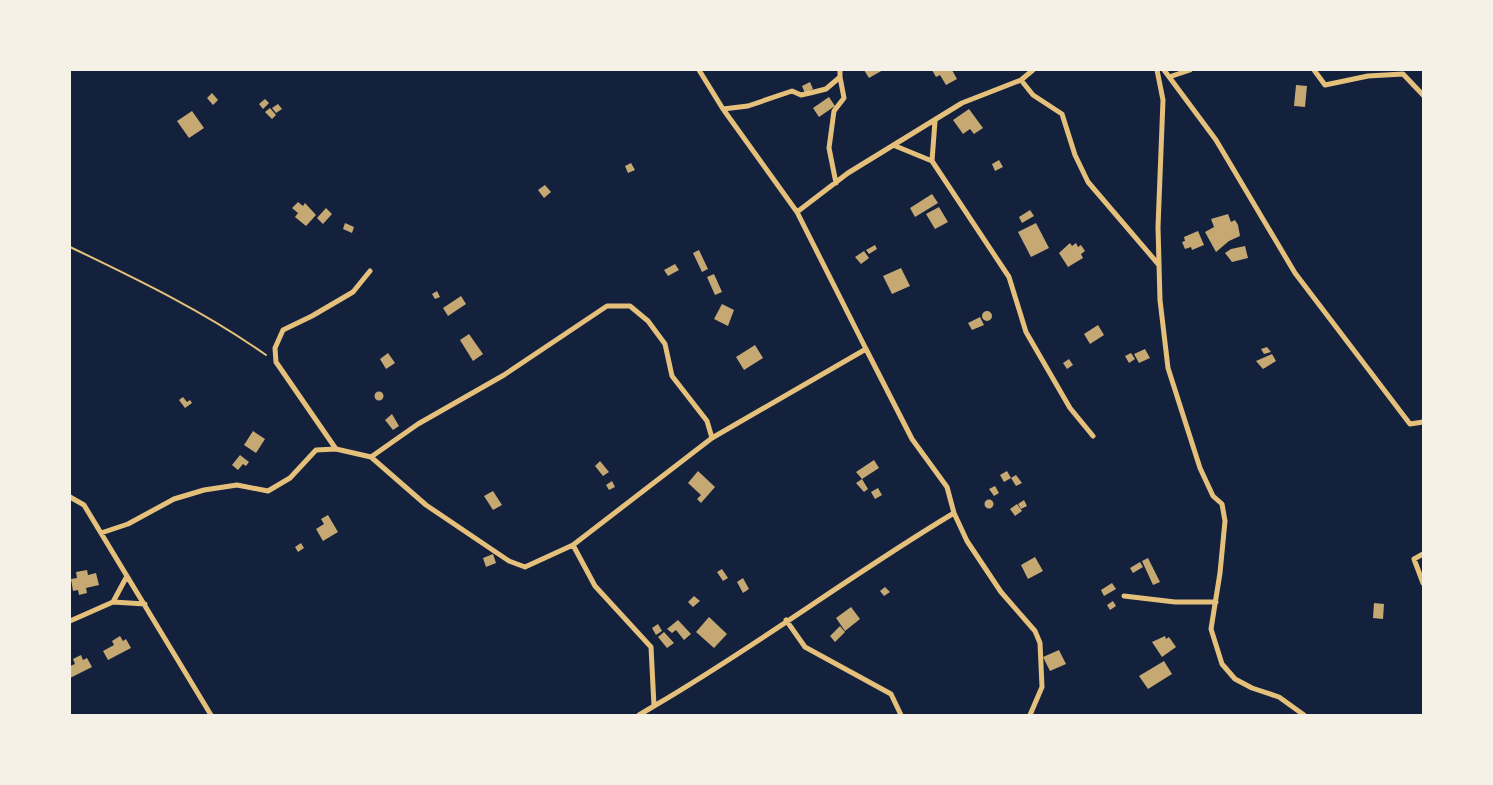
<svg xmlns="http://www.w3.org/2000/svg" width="1493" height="785" font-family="Raleway,sans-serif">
<rect width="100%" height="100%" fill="#14213d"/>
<!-- building -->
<path fill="#c6a872" d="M 864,70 L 883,70 L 869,78 Z
M 932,70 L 952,70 L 957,79 L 946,85 L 940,75 L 936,77 Z
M 810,82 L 813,89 L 805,93 L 802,86 Z
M 1296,85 L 1307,86 L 1305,107 L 1294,106 Z
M 212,93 L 218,100 L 213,105 L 207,98 Z
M 829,97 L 835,106 L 819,117 L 813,108 Z
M 265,99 L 269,103 L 263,109 L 259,104 Z
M 278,104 L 282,109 L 276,113 L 272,108 Z
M 270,108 L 276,115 L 272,119 L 265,112 Z
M 969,109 L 983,128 L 974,134 L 970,129 L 963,134 L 953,120 Z
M 192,111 L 204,128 L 189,138 L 177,121 Z
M 999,160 L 1003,167 L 995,171 L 992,164 Z
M 631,163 L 635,170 L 628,173 L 625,166 Z
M 545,185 L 551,192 L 544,198 L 538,190 Z
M 932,194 L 938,203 L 915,217 L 910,208 Z
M 298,202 L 303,206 L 305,203 L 316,215 L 306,226 L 295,217 L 298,213 L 292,208 Z
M 939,207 L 948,222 L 935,229 L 926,214 Z
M 326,208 L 332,214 L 323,224 L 317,218 Z
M 1030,210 L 1034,216 L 1022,223 L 1019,217 Z
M 1228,214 L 1231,222 L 1235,220 L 1238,225 L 1240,236 L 1229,241 L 1216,252 L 1205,232 L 1214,227 L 1211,219 Z
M 345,223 L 354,227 L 352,233 L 343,229 Z
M 1036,223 L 1049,248 L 1031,257 L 1018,232 Z
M 1198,231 L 1204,245 L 1192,250 L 1191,247 L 1185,249 L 1182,242 L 1185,241 L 1184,237 Z
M 1070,243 L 1072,246 L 1076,243 L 1078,247 L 1081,245 L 1085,251 L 1081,254 L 1083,258 L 1068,267 L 1059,253 Z
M 875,245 L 877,249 L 869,254 L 866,250 Z
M 1245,246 L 1248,258 L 1232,262 L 1225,253 L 1231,249 Z
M 699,250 L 708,269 L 702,272 L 693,253 Z
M 864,251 L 869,258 L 861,264 L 855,257 Z
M 675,264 L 679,270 L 668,276 L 664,270 Z
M 901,268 L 910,286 L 892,294 L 883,276 Z
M 714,274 L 722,292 L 715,295 L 707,277 Z
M 437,291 L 440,297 L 435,299 L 432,294 Z
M 461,296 L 466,304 L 448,316 L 443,308 Z
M 722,304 L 734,310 L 728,326 L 714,319 Z
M982 316a5 5 0 1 1 10 0a5 5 0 1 1-10 0Z
M 980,317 L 984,325 L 972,330 L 968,323 Z
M 1098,325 L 1104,335 L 1090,344 L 1084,334 Z
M 469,334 L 483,354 L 473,361 L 460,340 Z
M 755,345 L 763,358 L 744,370 L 736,357 Z
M 1267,347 L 1271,352 L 1264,354 L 1261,349 Z
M 1145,349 L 1150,358 L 1139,363 L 1134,354 Z
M 388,353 L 395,363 L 386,369 L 380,359 Z
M 1131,353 L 1135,359 L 1129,363 L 1125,356 Z
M 1272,354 L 1276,361 L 1263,369 L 1256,361 Z
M 1069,359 L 1073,365 L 1067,369 L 1063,363 Z
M374.5 396a4.5 4.5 0 1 1 9 0a4.5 4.5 0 1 1-9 0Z
M 183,397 L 187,402 L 190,400 L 192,403 L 185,408 L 179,400 Z
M 392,414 L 399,426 L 393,430 L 385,420 Z
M 253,431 L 265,439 L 256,453 L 244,445 Z
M 240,455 L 249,462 L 246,466 L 243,464 L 238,470 L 232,465 Z
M 874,460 L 879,468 L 862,479 L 856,472 Z
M 600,461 L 609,472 L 603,476 L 595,466 Z
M 698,471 L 715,487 L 701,503 L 697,499 L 701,495 L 688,483 Z
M 1007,471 L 1011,478 L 1016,475 L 1022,483 L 1016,486 L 1011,478 L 1004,482 L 1000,475 Z
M 862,479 L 868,489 L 864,492 L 856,483 Z
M 612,481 L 615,487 L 609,490 L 606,485 Z
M 995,486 L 999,493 L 994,496 L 989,489 Z
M 878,488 L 882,495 L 875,499 L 871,492 Z
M 493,491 L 502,505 L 493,510 L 484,496 Z
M984.5 504a4.5 4.5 0 1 1 9 0a4.5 4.5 0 1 1-9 0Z
M 1024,500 L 1027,506 L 1021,509 L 1018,504 Z
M 1017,504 L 1022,511 L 1015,516 L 1010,509 Z
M 328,515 L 338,532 L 323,541 L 316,529 L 324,524 L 321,519 Z
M 301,543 L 304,548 L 298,552 L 295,547 Z
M 493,554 L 496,563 L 486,567 L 483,558 Z
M 1035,557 L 1043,571 L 1028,579 L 1021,565 Z
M 1148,558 L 1160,582 L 1153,585 L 1142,561 Z
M 1140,562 L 1143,567 L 1133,573 L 1130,568 Z
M 722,569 L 728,578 L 723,581 L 717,572 Z
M 87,570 L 88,575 L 96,573 L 99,585 L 86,588 L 87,593 L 79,595 L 78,590 L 73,591 L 71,579 L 77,578 L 76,572 Z
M 743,578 L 749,589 L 743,593 L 737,582 Z
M 1112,583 L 1116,589 L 1104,596 L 1101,590 Z
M 885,587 L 890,592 L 884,596 L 880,591 Z
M 694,596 L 700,601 L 693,607 L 688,602 Z
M 1113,601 L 1116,606 L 1110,610 L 1107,605 Z
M 1374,603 L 1384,604 L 1383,619 L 1373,618 Z
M 851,607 L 860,619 L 845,631 L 836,618 Z
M 709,617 L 727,634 L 714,648 L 696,632 Z
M 678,620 L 691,634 L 684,640 L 676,630 L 672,633 L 667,629 Z
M 658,624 L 662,631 L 656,635 L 652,628 Z
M 840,626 L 845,632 L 835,642 L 830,636 Z
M 664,632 L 674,643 L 667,648 L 658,637 Z
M 120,636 L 123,641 L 126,639 L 131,648 L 108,660 L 103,651 L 114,645 L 112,641 Z
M 1165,636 L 1166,639 L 1169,637 L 1176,647 L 1162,657 L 1152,642 Z
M 1059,650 L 1066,664 L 1050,671 L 1043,657 Z
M 81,655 L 83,660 L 87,658 L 92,667 L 70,678 L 70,666 L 75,664 L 73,659 Z
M 1164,661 L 1172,674 L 1148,689 L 1139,676 Z"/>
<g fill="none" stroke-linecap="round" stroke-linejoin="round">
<!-- path -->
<path stroke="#e5c07b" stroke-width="2" d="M 70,247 C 137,279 205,312 266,355"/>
<!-- minor -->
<path stroke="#e5c07b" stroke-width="5" d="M 699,70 L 723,109 L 797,212
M 1157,70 L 1163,100 L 1158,227 L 1160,300 L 1168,368 L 1200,468 L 1213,496 L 1222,504 L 1225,521 L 1220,573 L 1211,629 L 1222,664 L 1235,679 L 1252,688 L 1279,697 L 1304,715
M 1164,70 L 1216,140 L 1295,273 L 1410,424 L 1423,422
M 1314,70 L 1325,85 L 1368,76 L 1403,74 L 1423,95
M 1169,77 L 1190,70
M 1021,80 L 1033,95 L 1062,114 L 1075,155 L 1088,182 L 1159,265
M 723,109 L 748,106 L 792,91 L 801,95 L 810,93 L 826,89 L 840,77 L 840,70
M 893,145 L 932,161 L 1009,277 L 1026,332 L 1070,408 L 1093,436
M 932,161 L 935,121
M 836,183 L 829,148 L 834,111 L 844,98 L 840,77
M 336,449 L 276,362 L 275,348 L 283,330 L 312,316 L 353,292 L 370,271
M 371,457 L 418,424 L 504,375 L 607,306 L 630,306 L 648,321 L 665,344 L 672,376 L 707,421 L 712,438
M 70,497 L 84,505 L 211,715
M 954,513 L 967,541 L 1001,592 L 1035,631 L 1040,643 L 1042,687 L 1030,715
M 101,533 L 128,524 L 174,499 L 204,490 L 237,485 L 268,491 L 290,478 L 316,450 L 336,449 L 371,457 L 426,505 L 509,561 L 525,567 L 573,545 L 712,438 L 866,349 L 797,212 L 848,173 L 962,103 L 1021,80 L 1033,70
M 573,545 L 595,586 L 651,647 L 654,706 C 757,646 852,574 954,513 L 947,487 L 912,439 L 866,349
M 1423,554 L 1414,559 L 1423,583
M 1124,596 L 1175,602 L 1216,602
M 113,602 L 127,576
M 786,620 L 805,647 L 891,694 L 901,715
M 70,621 L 113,602 L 145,604
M 639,715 L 654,706"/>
</g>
<!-- border -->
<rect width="1493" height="785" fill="none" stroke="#f6f1e7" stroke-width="142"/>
</svg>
